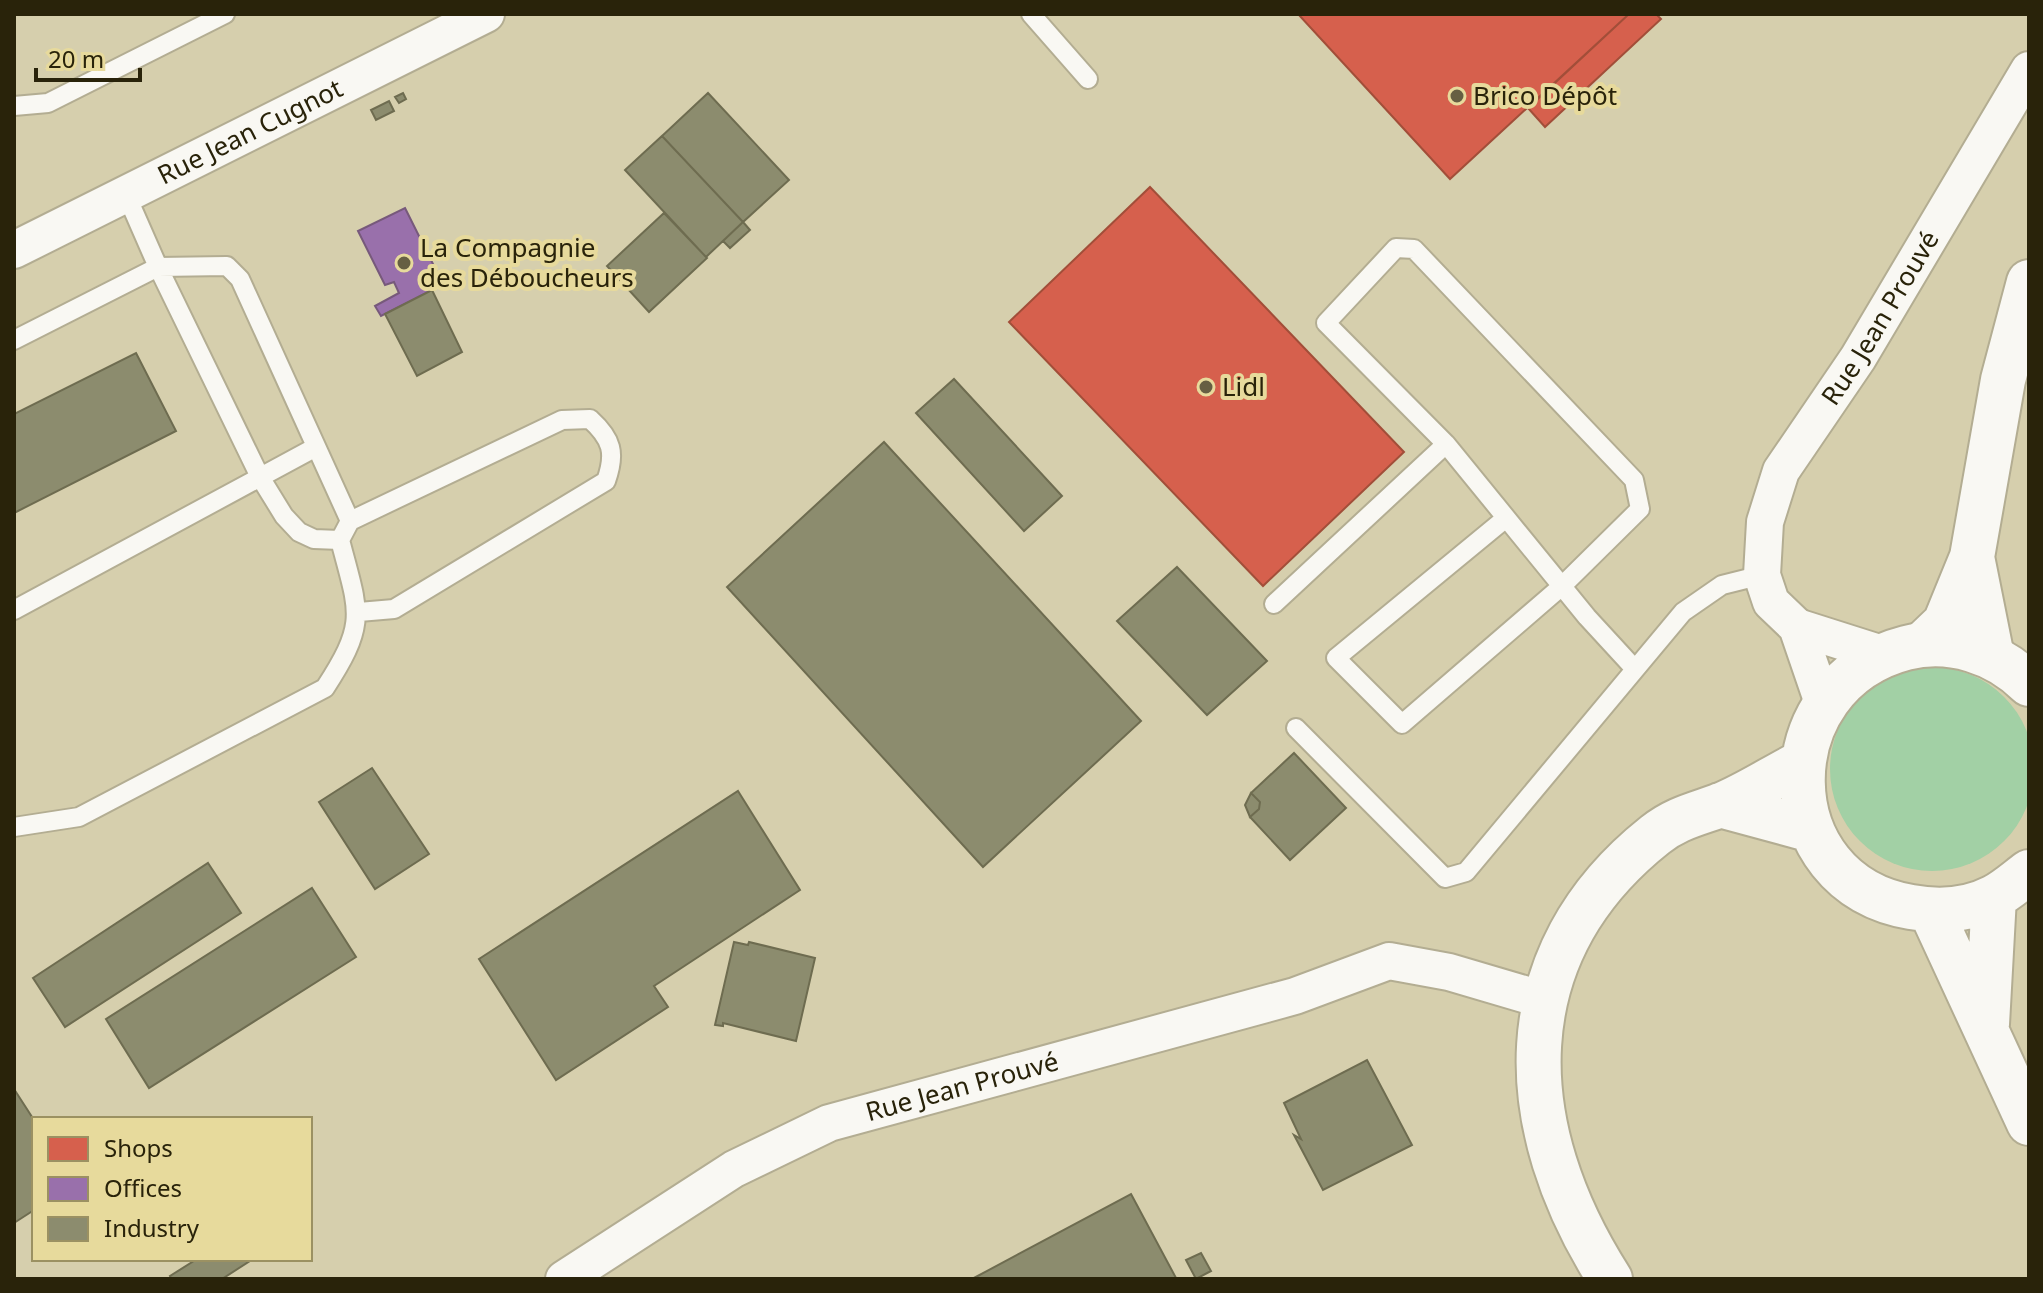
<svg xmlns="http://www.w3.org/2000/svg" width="2043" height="1293" font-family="'Noto Sans',sans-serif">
<rect width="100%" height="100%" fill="#d6cfad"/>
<!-- green -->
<path fill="#a2d0a5" d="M1830 769a102 102 0 1 1 204 0a102 102 0 1 1-204 0Z"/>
<!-- shops -->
<path fill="#d6604d" stroke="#a24e39" stroke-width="2" d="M 1298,14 L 1629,14 L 1450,179 Z
M 1629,14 L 1656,14 L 1661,19 L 1545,127 L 1528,108 Z
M 1150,187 L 1404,452 L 1263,586 L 1009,322 Z"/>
<!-- offices -->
<path fill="#9970ab" stroke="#77597b" stroke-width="2" d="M 405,208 L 438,274 L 426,280 L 432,290 L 381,316 L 375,306 L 399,293 L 394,282 L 385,285 L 358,231 Z"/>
<!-- industry -->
<path fill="#8c8c6e" stroke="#6e6c50" stroke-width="2" d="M 403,93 L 406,99 L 399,103 L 395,97 Z
M 708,93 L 789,180 L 743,222 L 662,136 Z
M 389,101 L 394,111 L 376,120 L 371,110 Z
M 662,136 L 743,222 L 706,257 L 625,170 Z
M 664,213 L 707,258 L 649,312 L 607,266 Z
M 743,222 L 750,230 L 730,248 L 723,241 Z
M 432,290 L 462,352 L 417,376 L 385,314 Z
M 136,353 L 176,431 L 14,513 L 14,414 Z
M 954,379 L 1062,496 L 1024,531 L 916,413 Z
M 884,442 L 1141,721 L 983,867 L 727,587 Z
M 1177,567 L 1267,661 L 1207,715 L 1117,621 Z
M 1294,753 L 1346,808 L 1290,860 L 1250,817 L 1259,809 L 1260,802 L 1251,793 Z
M 372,768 L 429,854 L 375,889 L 319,802 Z
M 738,791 L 800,890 L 654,986 L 668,1007 L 556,1080 L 479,959 Z
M 1251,793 L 1260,802 L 1259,809 L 1250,817 L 1245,805 Z
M 208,863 L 241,913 L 65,1027 L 33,978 Z
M 312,888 L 356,957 L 149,1088 L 106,1019 Z
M 734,942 L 748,945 L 749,942 L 815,958 L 796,1041 L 723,1023 L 723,1026 L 715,1025 Z
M 1367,1060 L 1412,1145 L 1323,1190 L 1294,1135 L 1301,1139 L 1284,1103 Z
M 14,1089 L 34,1120 L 34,1210 L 14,1223 Z
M 1131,1194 L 1176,1278 L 972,1279 Z
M 1201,1253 L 1211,1271 L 1196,1279 L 1186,1260 Z
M 197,1259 L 253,1259 L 222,1279 L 172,1279 L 170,1276 Z"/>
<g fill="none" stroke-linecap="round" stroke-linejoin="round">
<!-- service casing -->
<g stroke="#b3ad92" stroke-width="22">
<path id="service" d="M 1031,14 L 1088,79
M 14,106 L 48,103 L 225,14
M 227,266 L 240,279 L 350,521 L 340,540 L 314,539 L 299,532 L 284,516 L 260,477 L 158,267 Z
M 14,340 L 158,267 L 126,194
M 1446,444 L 1326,323 L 1396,248 L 1414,249 L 1634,480 L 1640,509 L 1562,586 L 1402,724 L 1336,658 L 1506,518
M 350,521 L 562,420 L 590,419 C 612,439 616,453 606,481 L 394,609 L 359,612
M 1274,604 L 1446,444 L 1587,617 L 1633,667
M 14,610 L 316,447
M 1296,728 L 1445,878 L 1466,872 L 1683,612 L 1722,585 L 1762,575
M 14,827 L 79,817 L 325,688 C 368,622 359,613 340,540"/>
</g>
<!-- minor casing -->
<g stroke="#b3ad92" stroke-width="40">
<g id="minor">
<path id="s1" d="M 14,250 L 486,14"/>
<path d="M 1797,627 L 1882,654"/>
<path id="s2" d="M 1823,703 L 1797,627 L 1771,602 L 1762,575 L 1765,522 L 1781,471 L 1858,358 L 2029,70"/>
<path id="s3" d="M 564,1279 L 734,1169 L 829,1123 L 1295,996 L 1389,961 L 1449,972 L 1544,1000"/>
</g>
</g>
<!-- secondary casing -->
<g stroke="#b3ad92" stroke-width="48">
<path id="secondary" d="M 1972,557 L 1992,657
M 1923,644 L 1945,623 L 1972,557 L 2003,380 L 2029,282"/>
</g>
<!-- primary casing -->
<g stroke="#b3ad92" stroke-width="48">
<path id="primary" d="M 2029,684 C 1997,652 1950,637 1906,648 C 1767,684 1768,883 1911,907 C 1939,912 1969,910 1994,897 C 2006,891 2018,880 2029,872
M 1720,805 L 1812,830
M 1931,911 L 2029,1123
M 1987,1024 L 1994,897
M 1610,1279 C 1512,1126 1504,955 1655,835 C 1676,818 1697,814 1721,805 C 1748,794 1775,776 1801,763"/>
</g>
<!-- service -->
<use href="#service" stroke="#f9f8f3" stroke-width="18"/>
<!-- minor -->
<use href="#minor" stroke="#f9f8f3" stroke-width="36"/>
<!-- secondary -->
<use href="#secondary" stroke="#f9f8f3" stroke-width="44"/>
<!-- primary -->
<use href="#primary" stroke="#f9f8f3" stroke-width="44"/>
</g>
<!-- markers -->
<g fill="#665f43" stroke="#e7da9c" stroke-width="3">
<circle cx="1457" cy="96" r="8"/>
<circle cx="404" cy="263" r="8"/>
<circle cx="1206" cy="387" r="8"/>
</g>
<g text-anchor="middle" stroke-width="8" stroke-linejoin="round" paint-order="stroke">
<!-- poi labels -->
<g font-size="26" fill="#29230a" stroke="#e7da9c" text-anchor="start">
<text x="1473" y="105">Brico Dépôt</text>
<text x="420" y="257">La Compagnie<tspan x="420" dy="30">des Déboucheurs</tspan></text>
<text x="1222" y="396">Lidl</text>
</g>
<!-- street labels -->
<g font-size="26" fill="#29230a" stroke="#e7da9c">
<text dy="9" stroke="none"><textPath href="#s1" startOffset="264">Rue Jean Cugnot</textPath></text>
<text dy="9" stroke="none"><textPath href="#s2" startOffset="434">Rue Jean Prouvé</textPath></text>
<text dy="9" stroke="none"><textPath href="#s3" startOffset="446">Rue Jean Prouvé</textPath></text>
</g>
</g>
<!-- border -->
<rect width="2043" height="1293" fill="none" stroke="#29230a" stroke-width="32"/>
<!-- legend -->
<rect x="32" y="1117" width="280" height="144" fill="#e7da9c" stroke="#9b9162" stroke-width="2"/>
<rect x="48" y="1137" width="40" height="24" fill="#d6604d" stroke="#9b9162" stroke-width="2"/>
<text x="104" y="1157" font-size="24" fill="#29230a">Shops</text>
<rect x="48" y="1177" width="40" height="24" fill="#9970ab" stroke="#9b9162" stroke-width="2"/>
<text x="104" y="1197" font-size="24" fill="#29230a">Offices</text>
<rect x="48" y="1217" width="40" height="24" fill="#8c8c6e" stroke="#9b9162" stroke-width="2"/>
<text x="104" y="1237" font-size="24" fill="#29230a">Industry</text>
<!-- scale -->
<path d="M36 68v12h104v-12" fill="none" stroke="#29230a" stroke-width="4"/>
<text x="48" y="68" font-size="24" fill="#29230a" stroke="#e7da9c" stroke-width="6" paint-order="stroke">20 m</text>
</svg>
